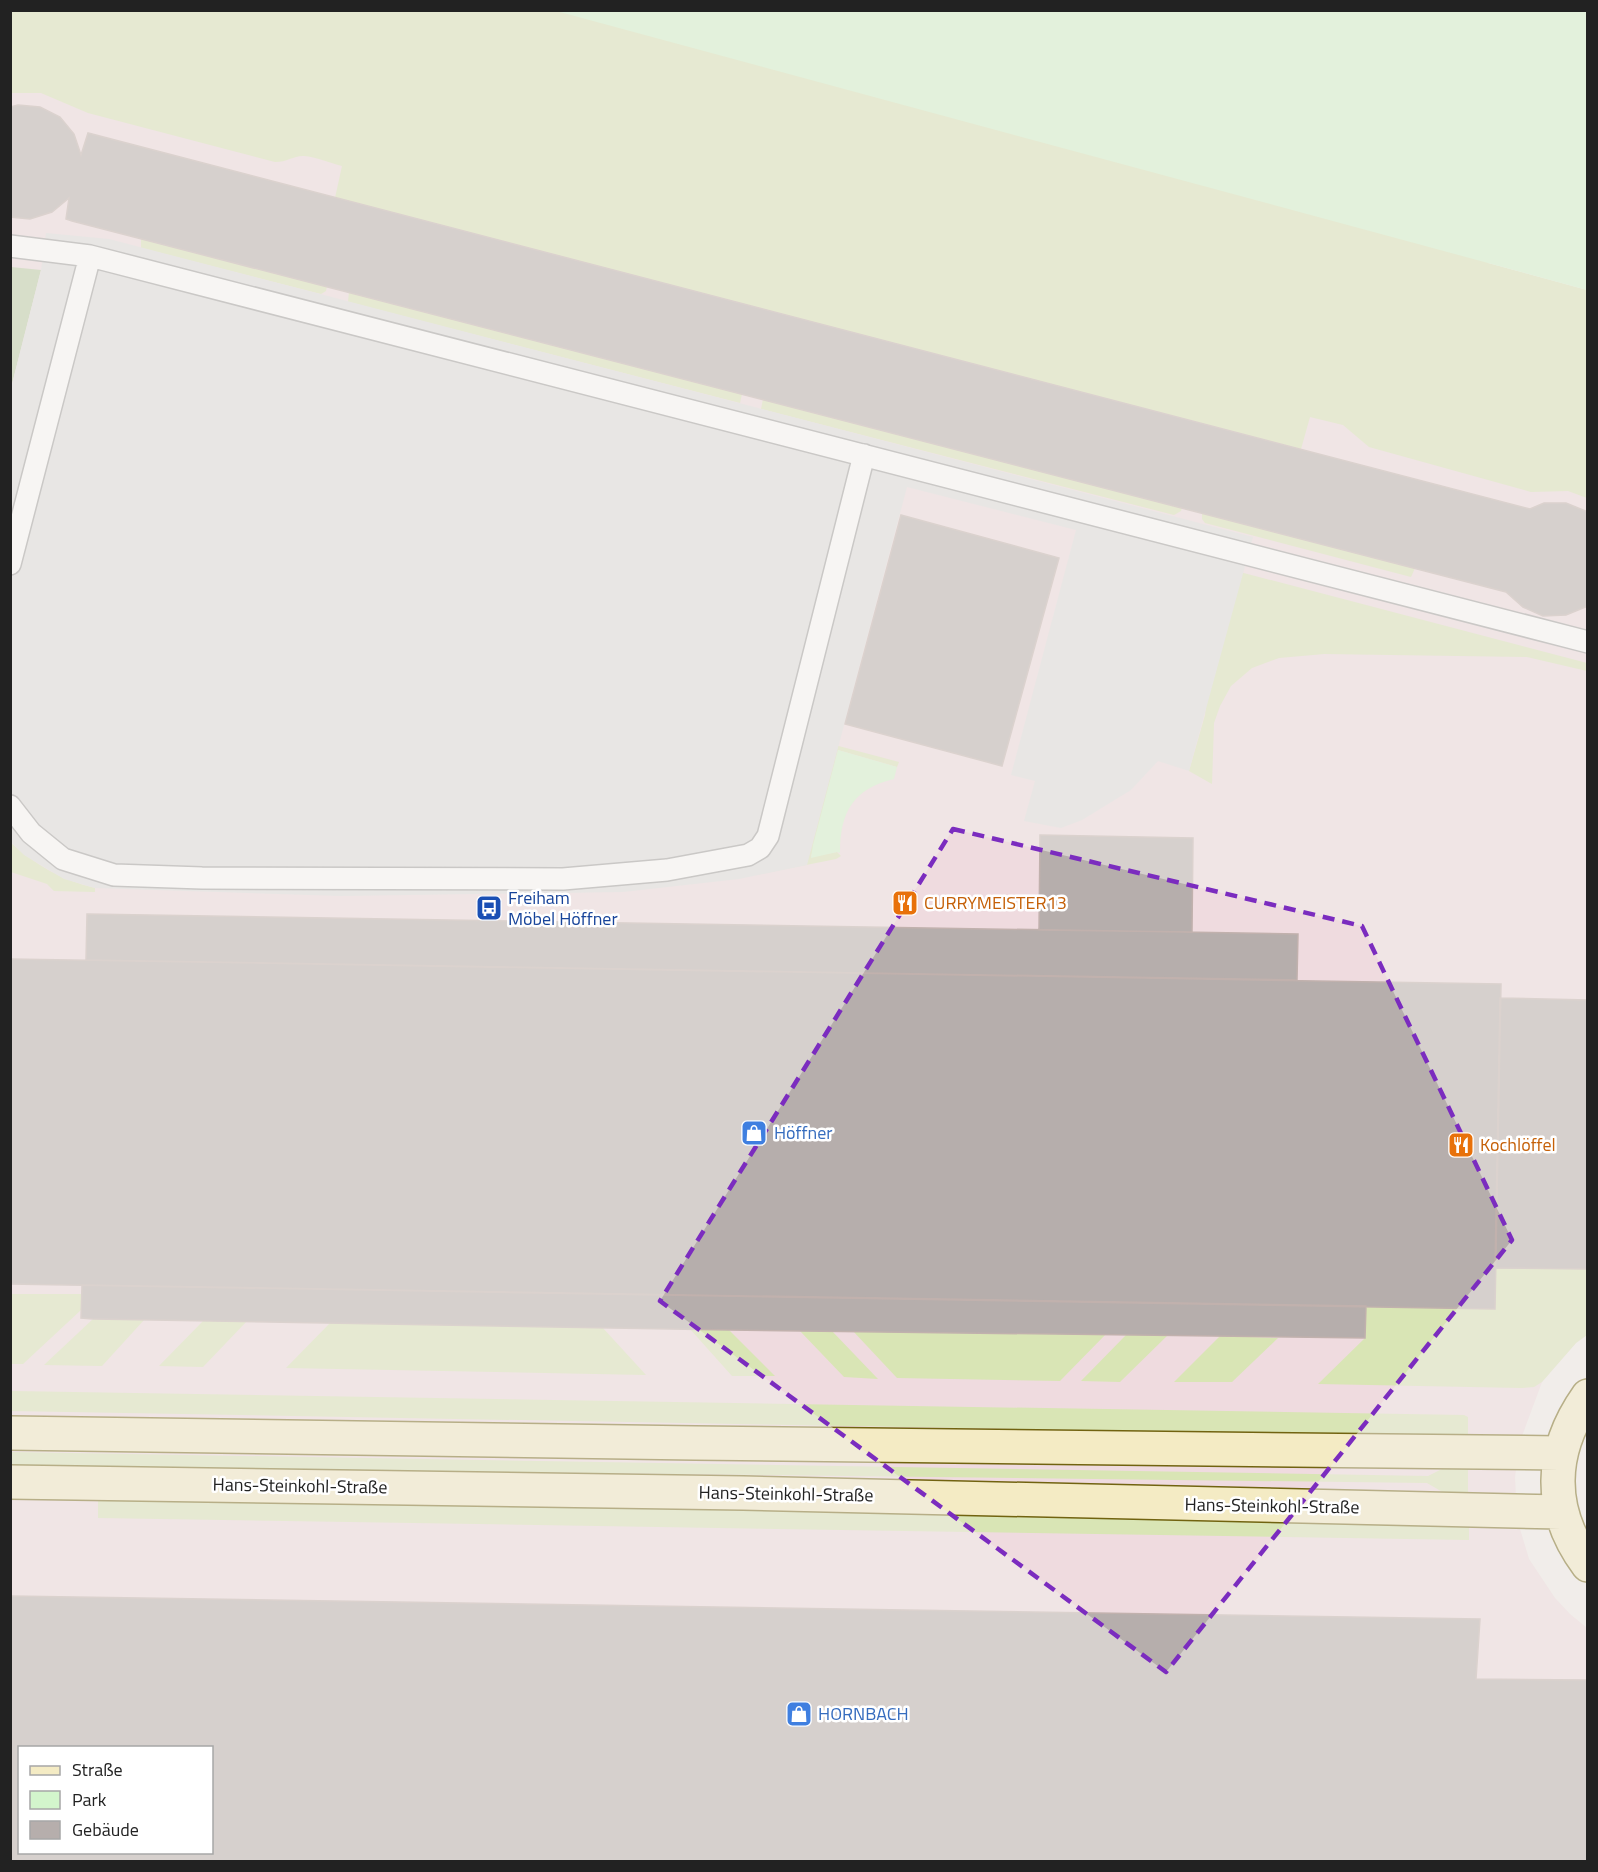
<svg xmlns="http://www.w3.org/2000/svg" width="1598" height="1872" font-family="'Titillium Web',sans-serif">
<rect width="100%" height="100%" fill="#f1edea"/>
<!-- commercial -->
<path fill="#efdbdf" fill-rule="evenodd" d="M 10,50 L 1587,473 L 1587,1335 L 1576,1343 L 1542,1382 L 1519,1444 L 1515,1477 L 1517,1519 L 1529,1559 L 1555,1598 L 1570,1614 L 1587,1628 L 1587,1861 L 11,1861 ZM 20,1748 L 212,1748 L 212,1852 L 20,1852 Z"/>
<!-- grass -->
<path fill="#d9e5b5" d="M 11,11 L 1587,11 L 1488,263 L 1587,290 L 1587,498 L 1568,491 L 1531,492 L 1369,447 L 1343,425 L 1310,417 L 1301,449 L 335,198 L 342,166 C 330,163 316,157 304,156 C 295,155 287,162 275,162 L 88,113 L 41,93 L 11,93 Z
M 141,238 L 327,286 L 326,291 L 321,294 L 141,248 Z
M 349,292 L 742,394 L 740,403 L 348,302 Z
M 763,399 L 1182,507 L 1181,511 L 1174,515 L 761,409 Z
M 1202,513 L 1415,568 L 1411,577 L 1205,523 L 1202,519 Z
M 1221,567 L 1587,663 L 1587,671 L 1527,657 L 1324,654 L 1279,658 L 1252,668 L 1231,686 L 1220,706 L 1214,723 L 1212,784 L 1189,771 L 1205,715 Z
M 831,744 L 899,762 L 897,767 L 838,750 L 811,857 L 837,852 L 841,856 L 836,859 L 756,875 L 765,870 Z
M 10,842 C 35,865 62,880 95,888 L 95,892 L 54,891 L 47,884 L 11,872 Z
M 1495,1268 L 1587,1269 L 1587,1335 L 1576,1343 L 1542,1382 L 1534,1387 L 1522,1388 L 1318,1384 L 1365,1338 L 1366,1306 Z
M 11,1294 L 81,1294 L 81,1310 L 23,1364 L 11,1364 Z
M 93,1319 L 144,1320 L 102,1366 L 44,1365 Z
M 203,1321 L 247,1321 L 203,1367 L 159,1366 Z
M 331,1322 L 602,1327 L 646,1375 L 286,1368 Z
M 690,1329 L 729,1330 L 775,1376 L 732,1376 Z
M 799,1330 L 832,1331 L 878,1379 L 844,1377 Z
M 852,1330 L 1106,1334 L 1060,1381 L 897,1378 Z
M 1126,1335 L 1168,1335 L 1120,1382 L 1081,1381 Z
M 1220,1336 L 1278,1338 L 1232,1382 L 1174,1382 Z
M 11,1391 L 1464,1415 L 1468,1417 L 1468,1437 L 11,1411 Z
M 11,1452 L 1428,1476 L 1444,1468 L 1468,1467 L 1468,1499 L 1453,1498 L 1427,1483 L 11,1466 Z
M 98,1498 L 1469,1521 L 1469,1540 L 98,1518 Z"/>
<!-- forest -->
<path fill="#b9cca3" d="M 11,267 L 41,270 L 11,388 Z"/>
<!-- park -->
<path fill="#d3f5cc" d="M 556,11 L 1587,11 L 1587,290 L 1488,263 Z
M 838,750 L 897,767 L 894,779 C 853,789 840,812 840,853 L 837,852 L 811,858 L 813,845 Z"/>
<!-- parking -->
<path fill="#dedede" d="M 46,233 L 109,239 L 1253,537 L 1189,771 L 1158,761 L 1131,790 L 1082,820 L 1061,828 L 1024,821 L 1035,781 L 1011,775 L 1076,530 L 907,487 L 807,865 L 739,879 L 623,892 L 341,896 L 95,888 L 64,879 L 24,855 L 11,842 L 11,388 L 41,270 Z"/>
<!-- building -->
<path fill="#b6aeac" stroke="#c1b1ad" stroke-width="1.5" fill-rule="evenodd" d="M 18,105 L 40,107 L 60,117 L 74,134 L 81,155 L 88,133 L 1530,509 L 1544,503 L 1566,503 L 1588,512 L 1588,606 L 1566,615 L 1543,616 L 1523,607 L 1506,592 L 72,221 L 66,219 L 69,198 L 52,212 L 30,219 L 10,217 L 10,107 Z
M 901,515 L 1059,558 L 1002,766 L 845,724 Z
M 1040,835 L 1193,838 L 1192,932 L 1039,930 Z
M 87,914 L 1298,934 L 1297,980 L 86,960 Z
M 10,959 L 1501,984 L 1495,1309 L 10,1284 Z
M 1500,998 L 1588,1000 L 1588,1269 L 1495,1268 Z
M 82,1285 L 1366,1306 L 1365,1338 L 729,1330 L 93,1319 L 81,1318 Z
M 10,1596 L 1480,1619 L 1476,1679 L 1588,1680 L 1588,1862 L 10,1862 ZM 20,1748 L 212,1748 L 212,1852 L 20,1852 Z"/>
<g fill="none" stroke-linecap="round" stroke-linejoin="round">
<!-- service casing -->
<g stroke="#9c9c9c" stroke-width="24">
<path id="service" d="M 10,246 L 90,256 L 1588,642
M 10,564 L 90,256
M 10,806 L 31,833 L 63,859 L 114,875 L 202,878 L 563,879 L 667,870 L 748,855 L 760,848 L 768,836 L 864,455"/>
</g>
<!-- secondary casing -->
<g stroke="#716310" stroke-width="36">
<path id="secondary" d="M 1588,1396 C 1549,1451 1547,1510 1588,1565
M 10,1433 L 695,1443 L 1559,1453
M 10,1482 L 743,1493 L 1561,1512"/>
</g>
<!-- service -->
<use href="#service" stroke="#fff" stroke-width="21"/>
<!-- secondary -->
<use href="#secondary" stroke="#f4ebc4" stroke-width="33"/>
</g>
<!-- marked area -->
<path d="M0 0H1598V1872H0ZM 953,829 L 1362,926 L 1512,1240 L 1166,1672 L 660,1301 Z" fill="#f1edea" fill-opacity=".55" fill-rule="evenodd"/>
<path fill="none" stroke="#7b2cbf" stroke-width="4.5" stroke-dasharray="12 8" stroke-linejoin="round" d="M 953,829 L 1362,926 L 1512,1240 L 1166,1672 L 660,1301 Z"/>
<!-- icons -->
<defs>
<g id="restaurant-square" transform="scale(1.35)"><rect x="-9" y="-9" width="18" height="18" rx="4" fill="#e8710a" stroke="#fff"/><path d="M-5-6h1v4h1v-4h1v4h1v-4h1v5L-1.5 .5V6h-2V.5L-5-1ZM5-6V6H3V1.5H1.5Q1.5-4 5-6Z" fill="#fff"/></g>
<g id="bus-square" transform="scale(1.35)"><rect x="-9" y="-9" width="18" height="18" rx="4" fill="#1a4fb4" stroke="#fff"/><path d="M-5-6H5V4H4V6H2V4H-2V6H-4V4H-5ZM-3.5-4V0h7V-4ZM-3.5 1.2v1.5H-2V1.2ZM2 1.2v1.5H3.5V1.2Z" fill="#fff"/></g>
<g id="shop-square" transform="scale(1.35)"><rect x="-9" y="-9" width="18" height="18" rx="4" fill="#3f7fe0" stroke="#fff"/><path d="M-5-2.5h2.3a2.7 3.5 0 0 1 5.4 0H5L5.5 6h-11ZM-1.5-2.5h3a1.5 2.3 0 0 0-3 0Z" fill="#fff"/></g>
</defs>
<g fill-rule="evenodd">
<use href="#restaurant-square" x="905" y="903"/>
<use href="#bus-square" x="489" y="908"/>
<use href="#shop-square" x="754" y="1133"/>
<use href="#restaurant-square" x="1461" y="1145"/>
<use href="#shop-square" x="799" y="1714"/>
</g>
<g text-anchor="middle" stroke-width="5" stroke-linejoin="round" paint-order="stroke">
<!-- transit labels -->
<g font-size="18" fill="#164399" stroke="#fff" text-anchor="start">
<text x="508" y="904">Freiham<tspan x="508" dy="21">Möbel Höffner</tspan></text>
</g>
<!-- food labels -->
<g font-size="18" fill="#c56008" stroke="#fff" text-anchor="start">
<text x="924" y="909">CURRYMEISTER13</text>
<text x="1480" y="1151">Kochlöffel</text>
</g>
<!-- shop labels -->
<g font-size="18" fill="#366cbe" stroke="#fff" text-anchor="start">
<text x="774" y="1139">Höffner</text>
<text x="818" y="1720">HORNBACH</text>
</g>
<!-- street labels -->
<g font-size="18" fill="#222" stroke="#fff">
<text transform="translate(300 1486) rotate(1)" y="6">Hans-Steinkohl-Straße</text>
<text transform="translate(786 1494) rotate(1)" y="6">Hans-Steinkohl-Straße</text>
<text transform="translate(1272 1506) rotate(1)" y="6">Hans-Steinkohl-Straße</text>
</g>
</g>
<!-- border -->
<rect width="1598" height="1872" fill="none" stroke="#222222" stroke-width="24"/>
<!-- legend -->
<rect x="18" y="1746" width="195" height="108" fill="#ffffff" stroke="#a7a7a7" stroke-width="1.5"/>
<rect x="30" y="1766" width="30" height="9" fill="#f4ebc4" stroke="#a7a7a7" stroke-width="1.5"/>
<text x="72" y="1776" font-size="18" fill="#222222">Straße</text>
<rect x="30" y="1791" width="30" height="18" fill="#d3f5cc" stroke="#a7a7a7" stroke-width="1.5"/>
<text x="72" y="1806" font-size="18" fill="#222222">Park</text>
<rect x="30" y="1821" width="30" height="18" fill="#b6aeac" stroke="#a7a7a7" stroke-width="1.5"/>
<text x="72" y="1836" font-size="18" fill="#222222">Gebäude</text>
</svg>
